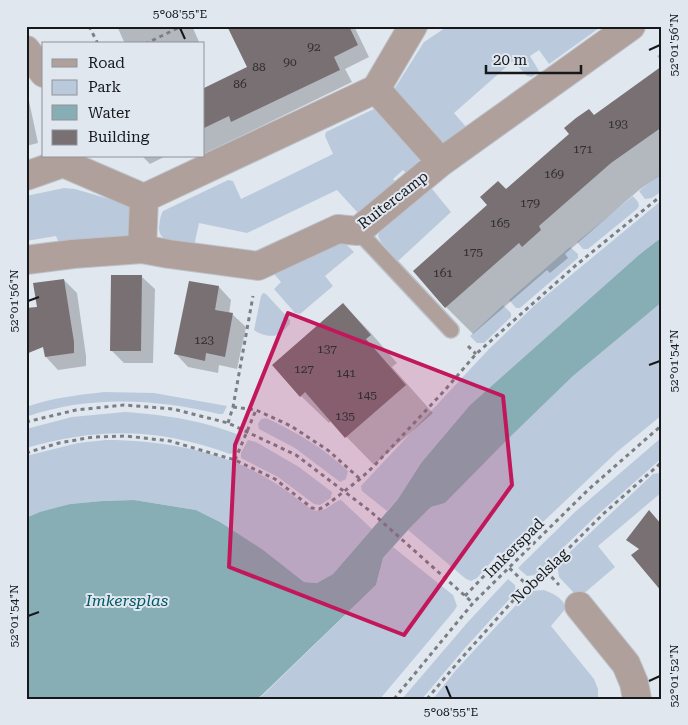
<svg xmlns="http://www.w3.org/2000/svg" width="688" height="725" font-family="'Roboto Serif',serif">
<rect width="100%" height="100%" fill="#e0e7ef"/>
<!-- green -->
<path fill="#bacadc" d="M 448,26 L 602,26 L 549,64 L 539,50 L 530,56 L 539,71 L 532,77 L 527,76 L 513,61 L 454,113 L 467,128 L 448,143 L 440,142 L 393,91 L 424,42 Z
M 376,108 L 417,151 L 419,160 L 417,171 L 410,177 L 403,170 L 393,179 L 400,187 L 365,214 L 358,213 L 337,190 L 247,233 L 199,223 L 194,246 C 182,244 158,244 159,227 C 160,221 160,216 163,211 L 228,180 L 233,181 L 241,199 L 333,154 L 325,136 L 326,132 Z
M 662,173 L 662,191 L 652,198 L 645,199 L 639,191 Z
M 428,184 L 451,212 L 398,261 L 381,242 L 378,236 L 382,225 Z
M 64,188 L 75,189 L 133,206 L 133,231 L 127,239 L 59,243 L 56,236 L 26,241 L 26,196 Z
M 633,196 L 638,202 L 639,206 L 637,209 L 588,249 L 583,249 L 577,242 Z
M 662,200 L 662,237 L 640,254 L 470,405 L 421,463 L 398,499 L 387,511 L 362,491 L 361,486 L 489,349 L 536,304 Z
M 341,242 L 345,243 L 354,252 L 325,276 L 333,286 L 300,314 L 295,313 L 274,289 L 281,282 L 274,274 Z
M 570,247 L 578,254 L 578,258 L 520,308 L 516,308 L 509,300 Z
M 263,293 L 266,294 L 290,320 L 290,324 C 281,333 279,338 265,335 C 261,334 258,333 254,330 L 261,296 Z
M 662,302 L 662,415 L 618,451 L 506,557 L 500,552 L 477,578 L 471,581 L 466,579 L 408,530 L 431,507 L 445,503 L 508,439 L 573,376 Z
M 503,305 L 511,313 L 511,317 L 484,343 L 477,343 L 470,336 Z
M 104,392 L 154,393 L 227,406 L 223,414 L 219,414 C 155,399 89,395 26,417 L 26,407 C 51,398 78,395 104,392 Z
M 125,412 C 167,415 200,420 239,435 L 241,438 L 234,453 L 230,454 C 157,428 101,427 26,448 L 26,429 L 72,417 Z
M 266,418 C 296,432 324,448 348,471 L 346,479 L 340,482 L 295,448 L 259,429 L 258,424 L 261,419 Z
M 662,437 L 662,458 L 596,516 L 535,575 L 527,576 L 518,568 L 575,512 Z
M 106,440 C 163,440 226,451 275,483 C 288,491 300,501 312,510 C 328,513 329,503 341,500 L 372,529 L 333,574 L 317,583 L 304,582 L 262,549 L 220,522 L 196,510 L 134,500 L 102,501 L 70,504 L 26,518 L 26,456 L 78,443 Z
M 248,440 L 256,442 L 299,467 L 332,492 L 331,498 L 320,505 L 314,504 L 278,477 L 241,458 L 241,453 Z
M 658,473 L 662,476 L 662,492 L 598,546 L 615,567 L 582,595 L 575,594 L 559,577 L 557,564 L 653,474 Z
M 393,547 L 453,595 L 457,606 L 454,611 L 380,699 L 256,699 L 263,695 L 376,585 L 383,558 Z
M 508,579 L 515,585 L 516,592 L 465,648 L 422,699 L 402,699 L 467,623 Z
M 544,590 C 554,594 563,598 566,608 L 551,626 L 594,679 L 598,689 L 598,699 L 433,699 L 456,670 L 529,591 Z"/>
<!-- water -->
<path fill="#87aeb5" d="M 662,237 L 662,302 L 573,376 L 508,439 L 445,503 L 431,507 L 408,530 L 383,558 L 376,585 L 262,695 L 256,699 L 26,699 L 26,518 L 40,512 L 70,504 L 102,501 L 134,500 L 196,510 L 220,522 L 262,549 L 304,582 L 317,583 L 333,574 L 398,499 L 421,463 L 470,405 L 640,254 Z"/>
<!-- shadow -->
<path fill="#0003" d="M 117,26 L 192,26 L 200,44 L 125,44 Z
M 229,26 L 354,26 L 369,57 L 345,69 L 352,82 L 204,154 L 204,90 L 249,67 Z
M 662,53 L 662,62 L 657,56 Z
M 662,67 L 662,174 L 639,190 L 565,254 L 568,258 L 550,273 L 547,270 L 473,334 L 446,307 L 506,191 L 594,116 Z
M 26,98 L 29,101 L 38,143 L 26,146 Z
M 142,156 L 166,156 L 150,164 Z
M 142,277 L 155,289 L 153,363 L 124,363 L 111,350 Z
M 64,280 L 77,293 L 86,356 L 86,366 L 58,370 L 46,357 Z
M 219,287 L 231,300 L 229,314 L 233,315 L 246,327 L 237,369 L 219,365 L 218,373 L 188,367 L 176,354 Z
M 343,304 L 370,332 L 397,363 L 392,367 L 433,413 L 374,465 L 331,421 L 329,423 L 301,396 Z"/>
<!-- building -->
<path fill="#797073" d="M 227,26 L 349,26 L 358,45 L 334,57 L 340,70 L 231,122 L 229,116 L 204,128 L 204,88 L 247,67 Z
M 662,66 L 662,127 L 611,163 L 539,226 L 541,230 L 522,247 L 519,243 L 445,308 L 413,271 L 487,205 L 480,197 L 498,181 L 506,189 L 569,134 L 564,128 L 576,118 L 589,109 L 594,115 Z
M 111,275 L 142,275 L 141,351 L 110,351 Z
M 64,279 L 74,342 L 74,353 L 45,357 L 43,347 L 26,354 L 26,308 L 37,307 L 33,283 Z
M 189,281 L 219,286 L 215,310 L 233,313 L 225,357 L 206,353 L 205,361 L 174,354 Z
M 343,303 L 371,335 L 366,339 L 406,385 L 345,438 L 305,392 L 300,397 L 272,365 Z
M 649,510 L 662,525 L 662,592 L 631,555 L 639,549 L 626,540 Z"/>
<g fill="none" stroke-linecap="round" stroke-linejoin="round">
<!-- lane casing -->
<g stroke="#bcc2c9" stroke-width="18">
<path id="lane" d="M 358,231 L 451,330"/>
</g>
<!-- street casing -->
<g stroke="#bcc2c9" stroke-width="30">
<path id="street" d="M 26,50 L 44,73
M 376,89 L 441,162
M 26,176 L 63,163 L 144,198 L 376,89 L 413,26
M 142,249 L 144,198
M 26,260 L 73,254 L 142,249 L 169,254 L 258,266 L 338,229 L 358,231 L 441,162 L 631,26
M 579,606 L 626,664 L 634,683 L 637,699"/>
</g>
<!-- path -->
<path stroke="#7b7f85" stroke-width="3" stroke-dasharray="4 4" stroke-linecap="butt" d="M 89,26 L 98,44
M 145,44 L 182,26
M 468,346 L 476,354
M 233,407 L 256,410 L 291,426 L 329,451 L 360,479
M 26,422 L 76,410 L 124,405 L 173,409 L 228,423 L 296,455 L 370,511 L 473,603
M 228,423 L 233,407 L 253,296
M 26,453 L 59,443 L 93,437 L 126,436 L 170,441 L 235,460 L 275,479 L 312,508 L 319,509 L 324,507 L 360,479 L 373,467 L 445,390 L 476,354 L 575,266 L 662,195
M 235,460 L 256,410
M 546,571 L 559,585
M 465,596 L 500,559 L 527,585
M 394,699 L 473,603 L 589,489 L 662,425
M 427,699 L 459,661 L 527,585 L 546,571 L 602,515 L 662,462"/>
<!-- lane -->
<use href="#lane" stroke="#b0a09c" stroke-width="15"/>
<!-- street -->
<use href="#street" stroke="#b0a09c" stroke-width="28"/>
</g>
<!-- marked area -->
<path fill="#c2185b" fill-opacity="0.2" stroke="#c2185b" stroke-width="4" stroke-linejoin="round" d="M 288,313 L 503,396 L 512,485 L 404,635 L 229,567 L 235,445 Z"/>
<!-- ticks -->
<path fill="none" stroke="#16181b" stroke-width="2" d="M 180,28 L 185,39M 649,50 L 660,45M 28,301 L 39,297M 649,365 L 660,361M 28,616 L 39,612M 649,681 L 660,676M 446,686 L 451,698"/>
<g text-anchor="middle" stroke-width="4" stroke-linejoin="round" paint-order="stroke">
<!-- number labels -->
<g font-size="12" fill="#2f2e31">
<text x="314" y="51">92</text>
<text x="290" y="66">90</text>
<text x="259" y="71">88</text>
<text x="240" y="88">86</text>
<text x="618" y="128">193</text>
<text x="583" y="153">171</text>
<text x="554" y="178">169</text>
<text x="530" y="207">179</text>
<text x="500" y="227">165</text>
<text x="473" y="256">175</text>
<text x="443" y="277">161</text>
<text x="204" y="344">123</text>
<text x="327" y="353">137</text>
<text x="304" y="373">127</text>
<text x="346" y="377">141</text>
<text x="367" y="399">145</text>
<text x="345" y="420">135</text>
</g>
<!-- street labels -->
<g font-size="15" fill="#16181b" stroke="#e0e7ef">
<text transform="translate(393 200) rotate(-38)" y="5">Ruitercamp</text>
<text transform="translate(514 548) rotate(-45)" y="5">Imkerspad</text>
<text transform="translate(540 576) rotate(-44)" y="5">Nobelslag</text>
</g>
<!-- water labels -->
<g font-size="16" font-style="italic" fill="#015864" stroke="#e0e7ef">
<text x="127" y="606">Imkersplas</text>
</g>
</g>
<!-- border -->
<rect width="688" height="725" fill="none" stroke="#e0e7ef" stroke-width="55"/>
<!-- legend -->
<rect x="42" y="42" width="162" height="115" fill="#e0e7ef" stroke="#8f949a"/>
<rect x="52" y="59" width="25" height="8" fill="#b0a09c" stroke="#8f949a"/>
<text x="88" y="68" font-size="15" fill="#16181b">Road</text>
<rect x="52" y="80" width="25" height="15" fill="#bacadc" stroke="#8f949a"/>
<text x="88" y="92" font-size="15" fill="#16181b">Park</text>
<rect x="52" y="105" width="25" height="15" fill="#87aeb5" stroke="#8f949a"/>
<text x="88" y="118" font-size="15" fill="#16181b">Water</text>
<rect x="52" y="130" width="25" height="15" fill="#797073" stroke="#8f949a"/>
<text x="88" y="142" font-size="15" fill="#16181b">Building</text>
<!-- scale -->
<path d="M486 65v8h95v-8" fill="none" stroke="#16181b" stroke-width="2.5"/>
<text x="493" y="65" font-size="15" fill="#16181b" stroke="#e0e7ef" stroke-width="4" paint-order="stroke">20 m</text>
<rect x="28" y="28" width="632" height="670" fill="none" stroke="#16181b" stroke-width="2"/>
<g font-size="12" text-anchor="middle" fill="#16181b">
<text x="180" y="18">5°08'55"E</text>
<text transform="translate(674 45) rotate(-90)" y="4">52°01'56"N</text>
<text transform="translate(14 301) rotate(-90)" y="4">52°01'56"N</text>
<text transform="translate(674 361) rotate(-90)" y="4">52°01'54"N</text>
<text transform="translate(14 616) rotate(-90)" y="4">52°01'54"N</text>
<text transform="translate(674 676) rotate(-90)" y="4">52°01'52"N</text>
<text x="451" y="716">5°08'55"E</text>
</g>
</svg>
